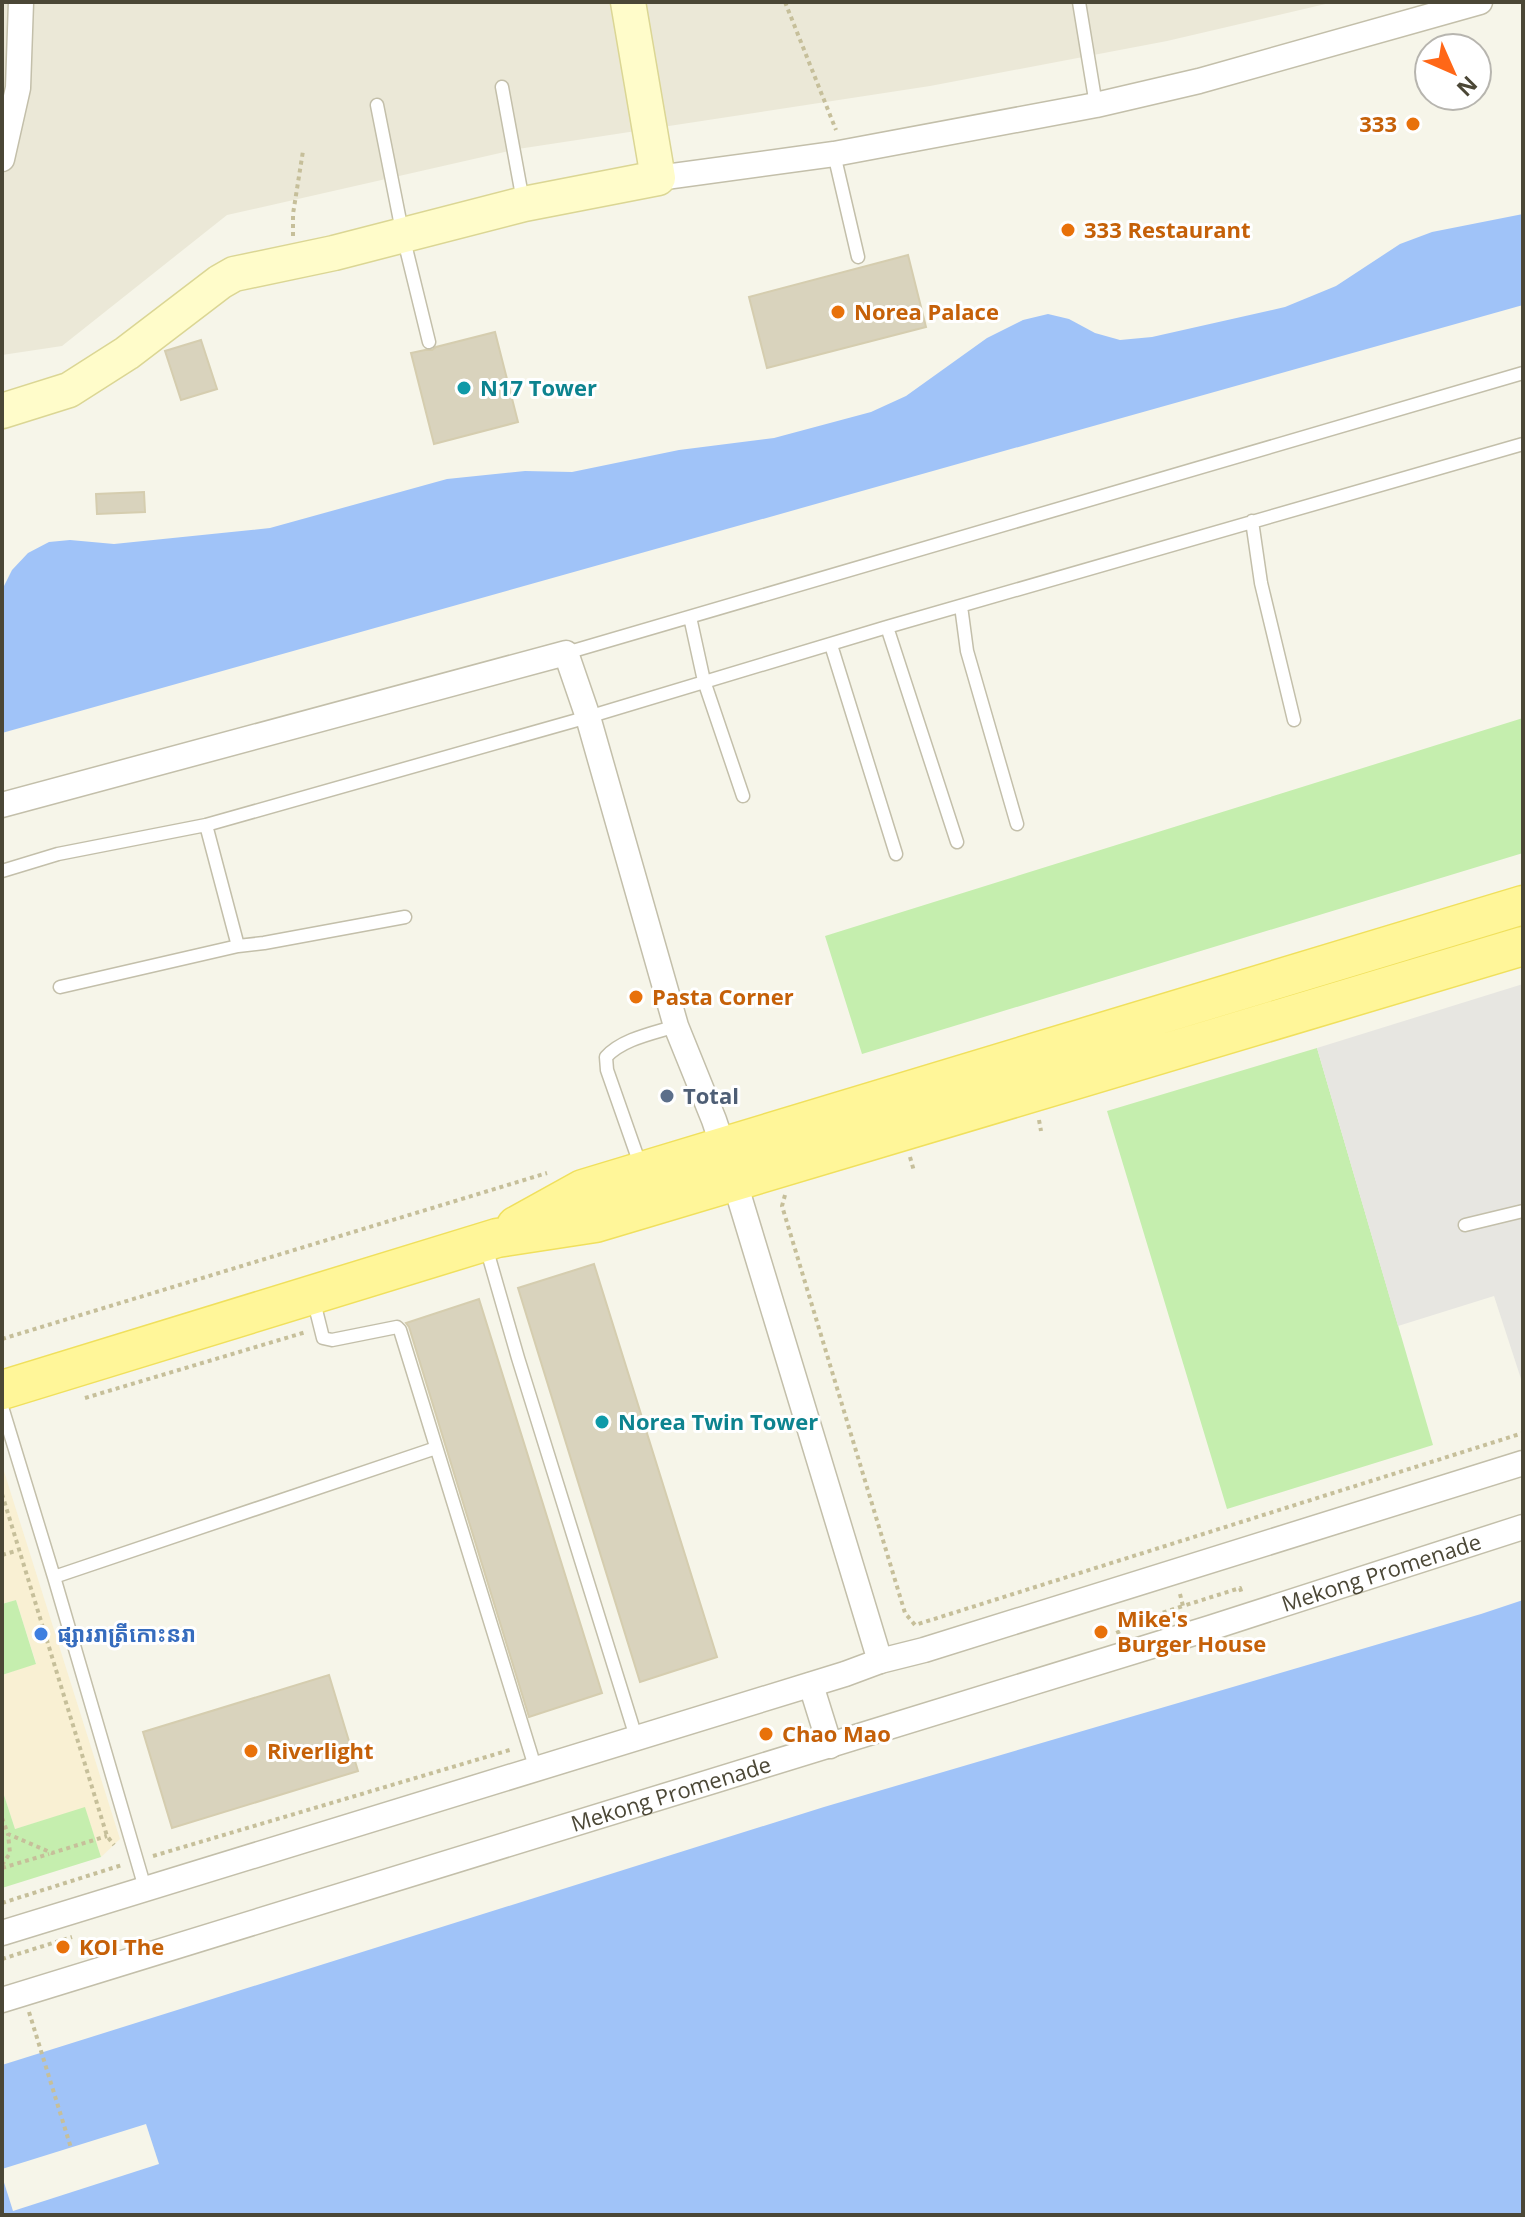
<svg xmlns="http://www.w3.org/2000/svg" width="1525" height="2217" font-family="'Open Sans','Noto Sans Khmer',sans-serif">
<rect width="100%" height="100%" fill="#f6f5e9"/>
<!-- residential -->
<path fill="#ebe8d7" d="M 2,2 L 1334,2 L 1167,41 L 930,86 L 518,149 L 227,215 L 62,346 L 2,355 Z"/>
<!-- commercial -->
<path fill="#f9f0d3" d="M 2,1465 L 120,1839 L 101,1857 L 85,1808 L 15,1829 L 2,1789 L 2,1675 L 36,1663 L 16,1600 L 2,1604 Z"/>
<!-- green -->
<path fill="#c5eeae" d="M 1523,718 L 1523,853 L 862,1054 L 825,936 Z
M 1317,1048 L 1433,1445 L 1227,1509 L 1107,1111 Z
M 16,1600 L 36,1664 L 2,1675 L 2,1604 Z
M 2,1789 L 15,1829 L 85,1807 L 101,1857 L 2,1888 Z"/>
<!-- parking -->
<path fill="#e7e6e1" d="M 1523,984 L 1523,1385 L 1494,1296 L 1398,1326 L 1317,1048 Z"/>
<!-- water -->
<path fill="#a0c3f8" d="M 1523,214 L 1523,305 L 2,733 L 2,590 L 12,570 L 28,553 L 49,542 L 70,540 L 114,544 L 270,528 L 447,479 L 525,471 L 572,472 L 679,450 L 774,438 L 871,412 L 906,396 L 987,338 L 1023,320 L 1048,314 L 1069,319 L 1095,333 L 1120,340 L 1152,337 L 1285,307 L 1336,286 L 1400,244 L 1432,232 Z
M 1523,1600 L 1523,2215 L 2,2215 L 2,2065 L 824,1807 L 1481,1614 Z"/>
<!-- pier -->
<path fill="#f6f5e9" d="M 146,2124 L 159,2164 L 13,2211 L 2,2176 L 2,2169 Z"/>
<!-- building -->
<path fill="#d9d3bd" stroke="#d5cdaf" stroke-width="2" d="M 908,255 L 926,327 L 767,368 L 749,297 Z
M 495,332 L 518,422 L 434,444 L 411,353 L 425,350 L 432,350 L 436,347 Z
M 201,340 L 217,389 L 181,400 L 165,351 Z
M 144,492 L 145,512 L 97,514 L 96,494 Z
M 594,1264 L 717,1657 L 640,1682 L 518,1288 Z
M 479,1299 L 602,1693 L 529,1717 L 409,1327 L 406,1323 Z
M 329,1675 L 358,1771 L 172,1828 L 143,1732 Z"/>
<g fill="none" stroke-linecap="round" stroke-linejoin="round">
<!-- lane casing -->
<g stroke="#c3bfaa" stroke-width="15">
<path id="lane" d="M 1079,2 L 1096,105
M 502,87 L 523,201
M 377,105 L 403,236 L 429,342
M 834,154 L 858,257
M 1252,521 L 1261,583 L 1294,720
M 961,606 L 967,651 L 1017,824
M 690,617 L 704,681 L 743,796
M 887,627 L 957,842
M 831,645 L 896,854
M 566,653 L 1523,373
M 206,825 L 238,946 L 264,943 L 405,917
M 2,871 L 58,854 L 206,825 L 588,717 L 887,627 L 1523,444
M 60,987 L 238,946
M 641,1167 L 607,1070 L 606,1057 C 622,1039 654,1033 676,1026
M 1465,1225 L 1523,1211
M 486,1247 L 518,1358 L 636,1737
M 313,1298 L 323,1338 L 332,1340 L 397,1327 L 400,1330 L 536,1770
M 2,1407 L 54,1577 L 145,1888
M 54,1577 L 436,1448"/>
</g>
<!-- street casing -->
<g stroke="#c3bfaa" stroke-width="27">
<g id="street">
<path d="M 2,159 L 18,88 L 21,2"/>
<path d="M 658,178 L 834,154 L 1096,105 L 1199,81 L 1480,2"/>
<path d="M 2,805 L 566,653 L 588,717 L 676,1026 L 714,1120 L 735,1183 L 880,1661"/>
<path d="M 811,1685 L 830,1746"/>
<path d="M 2,1933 L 845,1674 L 880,1661 L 924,1650 L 1523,1463"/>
<path id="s1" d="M 2,2000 L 1210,1628 L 1523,1527"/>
</g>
</g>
<!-- secondary casing -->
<g stroke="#dbd694" stroke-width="37">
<path id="secondary" d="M 2,411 L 69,390 L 127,353 L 220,282 L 234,274 L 334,253 L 524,204 L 658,178 L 628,2"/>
</g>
<!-- primary casing -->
<g stroke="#f0e05d" stroke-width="41">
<path id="primary" d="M 516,1226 L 583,1189 L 1523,905
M 2,1390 L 497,1238 L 595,1223 L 1523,946"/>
</g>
<!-- path -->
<path stroke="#c6bf9a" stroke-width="4" stroke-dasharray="4 4" stroke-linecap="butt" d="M 785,2 L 836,130
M 293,236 L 293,214 L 303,151
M 1039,1120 L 1041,1131
M 910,1157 L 914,1171
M 785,1195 L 782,1206 L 905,1613 L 915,1625 L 1523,1433
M 2,1339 L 547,1173
M 85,1398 L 306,1332
M 2,1494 L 107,1836 L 114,1845
M 2,1555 L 19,1550
M 1180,1594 L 1183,1606 L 1240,1588 L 1242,1594
M 1119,1634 L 1116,1628 L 1183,1606
M 2,1818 L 8,1834 L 52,1853 L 107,1836
M 153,1856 L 513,1749
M 2,1865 L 10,1853 L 8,1834
M 2,1868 L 49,1854
M 2,1903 L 122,1865
M 2,1959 L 72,1937
M 29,2012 L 71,2148"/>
<!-- lane -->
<use href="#lane" stroke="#fff" stroke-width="12"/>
<!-- street -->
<use href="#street" stroke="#fff" stroke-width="24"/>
<!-- secondary -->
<use href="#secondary" stroke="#fffcca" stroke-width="34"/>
<!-- primary -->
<use href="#primary" stroke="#fff699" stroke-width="38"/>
</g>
<!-- markers -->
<g fill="#e8710a" stroke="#fff" stroke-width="3">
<circle cx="1413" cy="124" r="8"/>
<circle cx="1068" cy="230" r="8"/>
<circle cx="838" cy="312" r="8"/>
<circle cx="636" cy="997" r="8"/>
<circle cx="1101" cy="1632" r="8"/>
<circle cx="766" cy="1734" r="8"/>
<circle cx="251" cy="1751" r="8"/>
<circle cx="63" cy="1947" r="8"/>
</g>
<g fill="#0f9aa8" stroke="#fff" stroke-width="3">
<circle cx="464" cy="388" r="8"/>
<circle cx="602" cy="1422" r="8"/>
</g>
<circle fill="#5c6f8a" stroke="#fff" stroke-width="3" cx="667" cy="1096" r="8"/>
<circle fill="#3f7fe0" stroke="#fff" stroke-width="3" cx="41" cy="1634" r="8"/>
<g text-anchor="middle" stroke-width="6" stroke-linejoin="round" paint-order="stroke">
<!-- food labels -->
<g font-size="22" font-weight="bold" fill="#c56008" stroke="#fff" text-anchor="start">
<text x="1397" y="132" text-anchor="end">333</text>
<text x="1084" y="238">333 Restaurant</text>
<text x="854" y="320">Norea Palace</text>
<text x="652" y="1005">Pasta Corner</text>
<text x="1117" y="1627">Mike's<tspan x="1117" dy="25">Burger House</tspan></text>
<text x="782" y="1742">Chao Mao</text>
<text x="267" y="1759">Riverlight</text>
<text x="79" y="1955">KOI The</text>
</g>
<!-- culture labels -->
<g font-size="22" font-weight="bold" fill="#0d838f" stroke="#fff" text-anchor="start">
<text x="480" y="396">N17 Tower</text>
<text x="618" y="1430">Norea Twin Tower</text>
</g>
<!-- service labels -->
<g font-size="22" font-weight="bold" fill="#4e5e75" stroke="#fff" text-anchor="start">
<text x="683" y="1104">Total</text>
</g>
<!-- street labels -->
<g font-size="22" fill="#4b4736" stroke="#fff">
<text dy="8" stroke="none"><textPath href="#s1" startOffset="1444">Mekong Promenade</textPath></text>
<text dy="8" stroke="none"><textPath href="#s1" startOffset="700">Mekong Promenade</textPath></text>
</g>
<!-- shop labels -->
<g font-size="22" font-weight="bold" fill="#366cbe" stroke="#fff" text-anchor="start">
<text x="57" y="1642">ផ្សាររាត្រីកោះនរា</text>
</g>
</g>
<!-- border -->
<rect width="1525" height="2217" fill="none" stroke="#4b4736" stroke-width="8"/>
<!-- north arrow -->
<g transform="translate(1453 72) rotate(135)"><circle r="38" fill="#ffffff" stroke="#b7b5af" stroke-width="2"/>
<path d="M0-6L14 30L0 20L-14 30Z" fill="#ff6717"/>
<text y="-12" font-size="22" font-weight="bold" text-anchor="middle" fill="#4b4736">N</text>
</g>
</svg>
